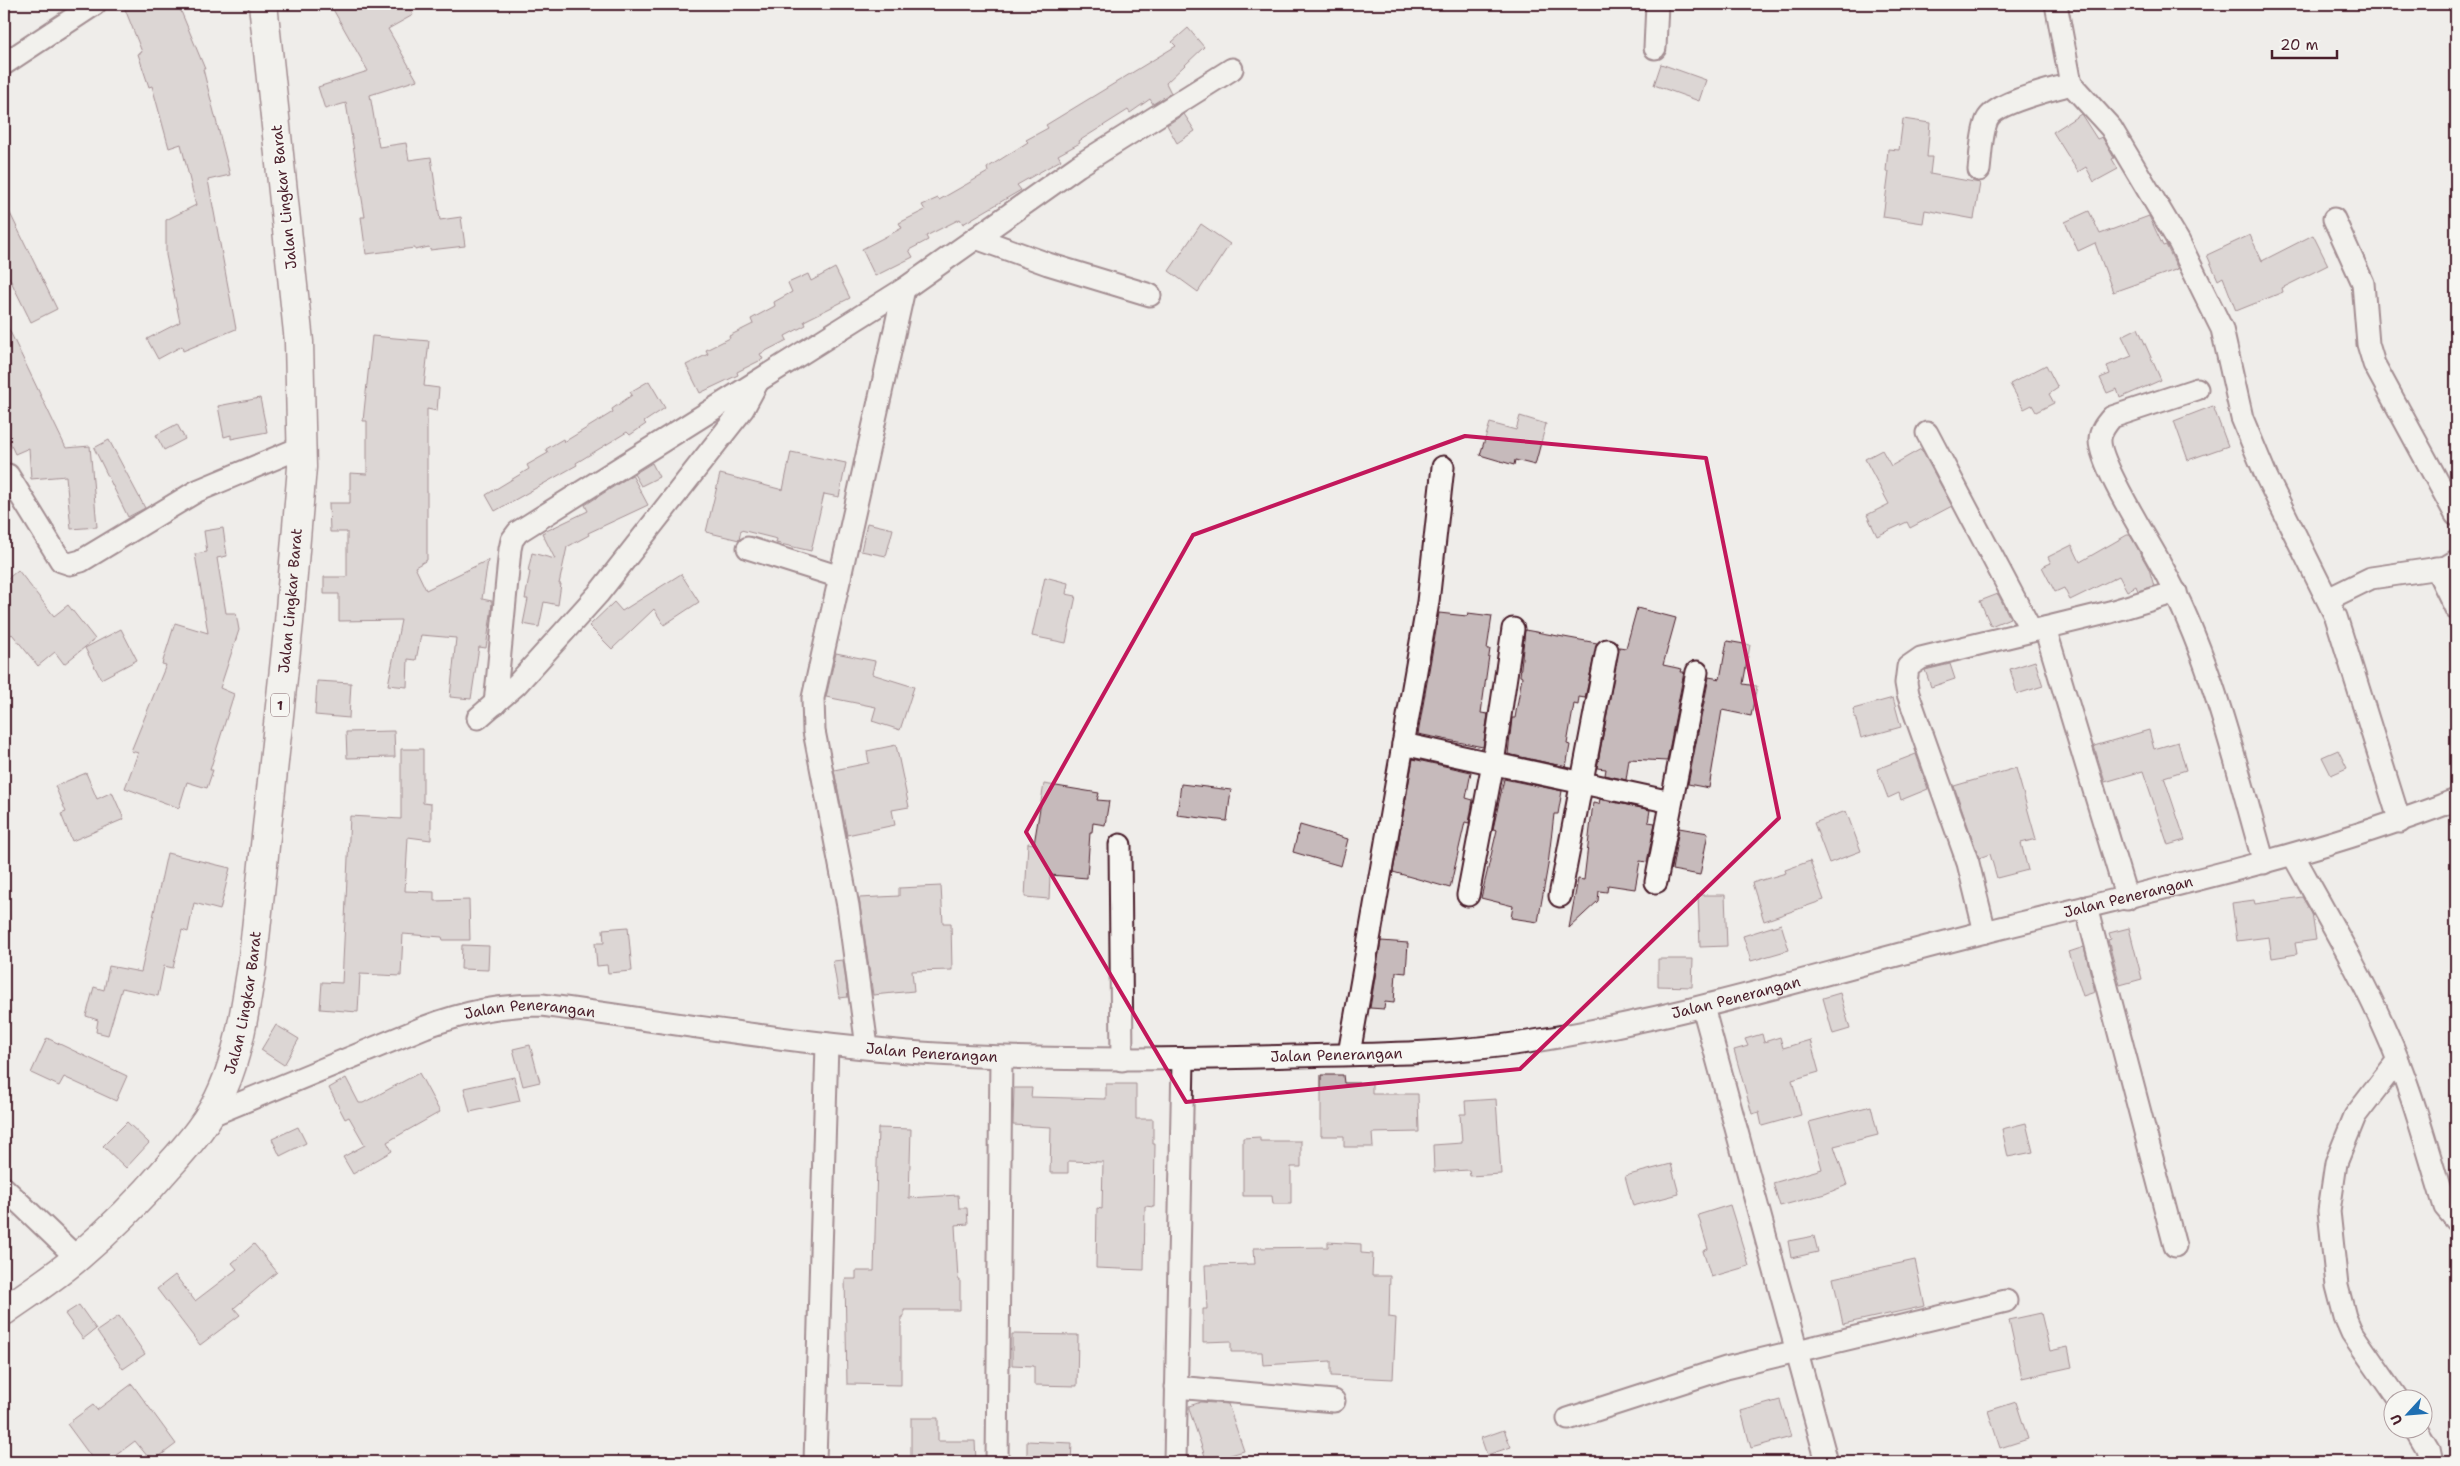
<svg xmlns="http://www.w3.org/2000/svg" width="2460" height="1466" font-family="'Shantell Sans',sans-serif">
<rect width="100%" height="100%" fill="#efedea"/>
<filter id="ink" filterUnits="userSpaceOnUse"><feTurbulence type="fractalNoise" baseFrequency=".02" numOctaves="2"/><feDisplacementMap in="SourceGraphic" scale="10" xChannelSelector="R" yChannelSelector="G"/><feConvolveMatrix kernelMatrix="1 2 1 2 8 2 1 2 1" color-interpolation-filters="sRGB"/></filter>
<g filter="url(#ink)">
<!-- building -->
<path fill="#c6babb" stroke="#4a1f2b" d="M 123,4 L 178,4 L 205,69 L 203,69 L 230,175 L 208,180 L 236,329 L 183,351 L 182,346 L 158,359 L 147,339 L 180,322 L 166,255 L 166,220 L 196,205 L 181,144 L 169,148 L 152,86 L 149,87 L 138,54 L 142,52 Z
M 330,4 L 407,4 L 413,15 L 388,29 L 417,80 L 370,95 L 379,147 L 406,143 L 409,160 L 431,157 L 440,220 L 461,217 L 465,246 L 430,250 L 429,247 L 415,250 L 415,248 L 366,254 L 361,217 L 365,217 L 346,103 L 325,109 L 318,87 L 368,71 Z
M 1188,28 L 1204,47 L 1166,83 L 1171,93 L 1153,104 L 1150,99 L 1130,113 L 1128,110 L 1079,141 L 1080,143 L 1058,155 L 1061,160 L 1017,185 L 1021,190 L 980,214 L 963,224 L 960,219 L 926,236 L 928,240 L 909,250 L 913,257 L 875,276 L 862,249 L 902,228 L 899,223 L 925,210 L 922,205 L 938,198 L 939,200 L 988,172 L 987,168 L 1028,142 L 1026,140 L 1048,128 L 1046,125 L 1176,46 L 1172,42 Z
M 1661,64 L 1706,80 L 1699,101 L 1654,85 Z
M 1184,114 L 1195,131 L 1177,143 L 1167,125 Z
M 2081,114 L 2097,139 L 2102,137 L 2114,158 L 2112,159 L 2118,169 L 2094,182 L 2086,167 L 2078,172 L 2053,132 Z
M 1903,119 L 1930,123 L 1927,157 L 1932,157 L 1930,174 L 1980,183 L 1974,219 L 1925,210 L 1923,223 L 1883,217 L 1889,172 L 1886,171 L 1888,149 L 1899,150 Z
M 4,201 L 57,309 L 31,322 L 4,267 Z
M 2089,211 L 2100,234 L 2149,216 L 2163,246 L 2166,245 L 2178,269 L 2113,292 L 2095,243 L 2078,251 L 2065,222 Z
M 1201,224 L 1230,244 L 1198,292 L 1169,271 Z
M 2250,235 L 2262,261 L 2313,235 L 2328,265 L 2282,288 L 2283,292 L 2236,311 L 2223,277 L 2218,280 L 2207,255 Z
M 835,268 L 850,298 L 804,321 L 806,325 L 785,336 L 787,340 L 760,354 L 763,359 L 737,372 L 738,375 L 700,393 L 686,365 L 708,354 L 706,350 L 730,338 L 729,336 L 753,324 L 751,319 L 775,306 L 774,302 L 792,292 L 788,283 L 808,274 L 811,281 Z
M 4,319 L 66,448 L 90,446 L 97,527 L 71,529 L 66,476 L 31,479 L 29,448 L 15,454 L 4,430 Z
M 2138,328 L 2161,380 L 2120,398 L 2117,389 L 2107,393 L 2100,378 L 2110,374 L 2107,366 L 2132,356 L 2122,336 Z
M 372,336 L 429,341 L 424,386 L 439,388 L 437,411 L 427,409 L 427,560 L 415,567 L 426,590 L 488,560 L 482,599 L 492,601 L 491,614 L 486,648 L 479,647 L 471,699 L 450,697 L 456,638 L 421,635 L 416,660 L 408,659 L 407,687 L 388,685 L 401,620 L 339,621 L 339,594 L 324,594 L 324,577 L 347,577 L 347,532 L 330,532 L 329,503 L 350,503 L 350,473 L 367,474 L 367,421 L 363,421 Z
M 2046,365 L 2058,388 L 2049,394 L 2054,403 L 2036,412 L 2032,405 L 2024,409 L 2010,384 Z
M 649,381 L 665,408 L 644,422 L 646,424 L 630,435 L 627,432 L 576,463 L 577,465 L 495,511 L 486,495 L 529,469 L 527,465 L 548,453 L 546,449 L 563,439 L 564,442 L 613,412 L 612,409 L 632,395 L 630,392 Z
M 260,398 L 267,432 L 231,439 L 231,435 L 224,437 L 218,406 Z
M 2213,406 L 2228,446 L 2188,460 L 2174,421 Z
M 1520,416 L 1546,424 L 1535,465 L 1515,460 L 1514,465 L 1480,455 L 1490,423 L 1516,430 Z
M 177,424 L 185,439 L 164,450 L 156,435 Z
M 109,440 L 145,508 L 128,517 L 94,448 Z
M 1921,449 L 1952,506 L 1910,528 L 1907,522 L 1877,536 L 1867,515 L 1889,504 L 1865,459 L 1882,450 L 1891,466 Z
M 791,452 L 846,463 L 839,497 L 824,494 L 811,551 L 776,543 L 777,539 L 741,530 L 739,540 L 706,532 L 720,474 L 783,490 Z
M 652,463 L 659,477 L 641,486 L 634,474 Z
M 632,475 L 648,505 L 588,533 L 589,535 L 567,547 L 559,584 L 561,584 L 558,605 L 544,602 L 539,627 L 523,624 L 528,599 L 525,599 L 530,572 L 528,571 L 532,553 L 555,559 L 542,533 L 588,511 L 585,505 Z
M 867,523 L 893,529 L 886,556 L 861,551 Z
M 223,528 L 227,556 L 217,558 L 226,613 L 236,613 L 239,630 L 220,688 L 234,694 L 210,770 L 213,770 L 207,788 L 187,782 L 179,808 L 125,788 L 138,753 L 131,751 L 166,665 L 162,664 L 175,623 L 208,633 L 195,554 L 207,552 L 204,531 Z
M 2127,535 L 2130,535 L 2149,569 L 2154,586 L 2138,591 L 2136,586 L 2127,591 L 2119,576 L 2070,600 L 2064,588 L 2055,592 L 2042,567 L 2051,563 L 2048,557 L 2072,545 L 2080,562 Z
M 18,570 L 54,616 L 68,605 L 95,639 L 64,664 L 55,652 L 38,666 L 12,634 L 4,640 L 4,582 Z
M 681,574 L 699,602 L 664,625 L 654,609 L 612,649 L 589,626 L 614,602 L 622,611 Z
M 1045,577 L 1068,583 L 1066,594 L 1076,596 L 1066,643 L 1032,636 Z
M 1998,594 L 2010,618 L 1991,626 L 1980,601 Z
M 1637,608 L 1676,618 L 1663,665 L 1682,669 L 1681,672 L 1684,672 L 1667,761 L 1629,759 L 1626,780 L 1605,775 L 1606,769 L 1597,768 L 1619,647 L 1626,648 Z
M 1439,613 L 1467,616 L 1468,613 L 1492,616 L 1487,649 L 1490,649 L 1487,670 L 1481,713 L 1488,714 L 1483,747 L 1418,734 Z
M 121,629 L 137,660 L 101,679 L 85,648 Z
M 1525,630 L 1597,643 L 1585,698 L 1579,697 L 1578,705 L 1574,704 L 1567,744 L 1570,745 L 1566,767 L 1508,754 L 1512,718 L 1515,718 L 1522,677 L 1520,676 Z
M 1727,641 L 1750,645 L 1743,684 L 1757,686 L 1751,716 L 1722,710 L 1709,788 L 1688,784 L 1709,677 L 1720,679 Z
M 836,653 L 875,661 L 872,674 L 914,687 L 900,730 L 872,721 L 876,707 L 826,697 Z
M 2035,661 L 2043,686 L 2017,694 L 2010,669 Z
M 1950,664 L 1955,679 L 1931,687 L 1925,670 Z
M 317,681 L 351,683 L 349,718 L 315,715 Z
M 1893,698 L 1901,727 L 1861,738 L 1853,709 Z
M 2149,730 L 2154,749 L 2178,742 L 2186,770 L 2164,777 L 2185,840 L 2168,845 L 2143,771 L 2105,782 L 2094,746 Z
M 394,731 L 395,757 L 347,758 L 346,732 Z
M 896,745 L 909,807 L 892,810 L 895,825 L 847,835 L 834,770 L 869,763 L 867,751 Z
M 401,749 L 423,749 L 423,803 L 431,804 L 431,840 L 408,837 L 405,891 L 434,892 L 434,901 L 469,900 L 470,940 L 443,940 L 442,937 L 403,934 L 401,976 L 360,974 L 358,1012 L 320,1009 L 322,982 L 342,983 L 350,816 L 401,819 Z
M 2338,750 L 2347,768 L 2331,775 L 2322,757 Z
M 1916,754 L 1928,789 L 1901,800 L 1899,793 L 1888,798 L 1877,769 Z
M 1413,759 L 1471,772 L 1466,798 L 1473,800 L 1469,823 L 1465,822 L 1450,888 L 1393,872 Z
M 2016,768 L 2036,839 L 2021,843 L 2028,870 L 1997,878 L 1990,854 L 1979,858 L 1954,786 Z
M 86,773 L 97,799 L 112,792 L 124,819 L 72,841 L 61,814 L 66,812 L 55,786 Z
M 1504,779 L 1562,791 L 1558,814 L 1554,814 L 1548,865 L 1538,922 L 1511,918 L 1513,906 L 1481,898 L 1497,830 L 1493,829 Z
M 1044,784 L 1099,793 L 1097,800 L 1109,801 L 1105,825 L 1093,823 L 1092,832 L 1090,832 L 1087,878 L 1050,875 L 1049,899 L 1025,897 L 1028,843 L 1034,844 Z
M 1181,784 L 1231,790 L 1227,821 L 1177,815 Z
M 1600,799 L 1650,810 L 1648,822 L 1655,823 L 1647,862 L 1640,861 L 1635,889 L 1608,885 L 1607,892 L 1599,891 L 1598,901 L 1569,928 L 1578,879 L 1584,880 L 1593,803 L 1599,804 Z
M 1846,811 L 1861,851 L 1829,863 L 1814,823 Z
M 1300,825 L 1348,839 L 1341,866 L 1293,852 Z
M 1679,828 L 1708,833 L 1700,875 L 1672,870 Z
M 167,853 L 230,868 L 220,910 L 194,903 L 188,932 L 182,930 L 173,968 L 164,966 L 158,996 L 122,988 L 108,1035 L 96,1032 L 98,1020 L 86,1016 L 94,987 L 104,990 L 109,966 L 141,972 Z
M 1810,861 L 1824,900 L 1764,921 L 1752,883 L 1786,873 L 1785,870 Z
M 941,886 L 943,923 L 951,923 L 952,970 L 912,971 L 914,991 L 873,995 L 859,898 L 899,896 L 899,888 Z
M 1698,895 L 1725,895 L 1727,946 L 1700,947 Z
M 2302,897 L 2312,914 L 2316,940 L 2295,943 L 2297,954 L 2272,958 L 2269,937 L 2237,941 L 2232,903 L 2254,900 L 2255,904 Z
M 1781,924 L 1789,950 L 1751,961 L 1743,936 Z
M 628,927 L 632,971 L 608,973 L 607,965 L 597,966 L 595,943 L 604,943 L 603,929 Z
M 2129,928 L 2142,979 L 2120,985 L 2108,940 L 2111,939 L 2109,933 Z
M 1381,941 L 1408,943 L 1406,973 L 1396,972 L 1394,1003 L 1385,1002 L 1384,1009 L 1370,1008 Z
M 462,945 L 489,946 L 488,970 L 461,969 Z
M 2084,947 L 2095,992 L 2083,996 L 2069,952 Z
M 1658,959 L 1693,959 L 1692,987 L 1658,986 Z
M 843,960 L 848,997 L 839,998 L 833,961 Z
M 1840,993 L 1850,1029 L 1833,1034 L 1823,998 Z
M 276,1025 L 299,1039 L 284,1065 L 261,1050 Z
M 1762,1034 L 1764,1042 L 1780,1037 L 1783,1048 L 1810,1040 L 1819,1072 L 1792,1080 L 1801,1115 L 1762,1126 L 1759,1112 L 1752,1114 L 1734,1050 L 1748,1046 L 1745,1039 Z
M 47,1038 L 127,1076 L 116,1101 L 64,1077 L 59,1086 L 31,1073 Z
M 530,1045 L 540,1082 L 523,1086 L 513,1049 Z
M 419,1073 L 440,1112 L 387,1142 L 392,1151 L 353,1174 L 343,1157 L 365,1145 L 349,1117 L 345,1119 L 329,1088 L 346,1078 L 359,1103 L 363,1103 Z
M 1321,1075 L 1343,1075 L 1344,1083 L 1372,1083 L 1372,1094 L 1418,1094 L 1419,1132 L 1372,1133 L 1373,1147 L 1344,1147 L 1344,1136 L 1321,1136 Z
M 514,1077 L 520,1101 L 470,1112 L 464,1088 Z
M 1106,1084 L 1136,1084 L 1136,1119 L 1153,1119 L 1153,1144 L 1155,1144 L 1154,1207 L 1145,1206 L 1144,1270 L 1096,1268 L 1097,1208 L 1102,1209 L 1103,1162 L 1068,1161 L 1068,1173 L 1050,1173 L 1051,1127 L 1013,1125 L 1014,1088 L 1032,1088 L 1031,1097 L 1106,1099 Z
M 1496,1099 L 1501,1174 L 1470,1176 L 1469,1170 L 1434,1172 L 1433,1145 L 1462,1143 L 1460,1114 L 1466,1114 L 1465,1101 Z
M 1871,1106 L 1878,1135 L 1834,1146 L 1847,1185 L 1825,1194 L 1780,1206 L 1773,1183 L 1822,1169 L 1809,1122 Z
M 127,1122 L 149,1143 L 126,1168 L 103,1146 Z
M 2026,1123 L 2033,1152 L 2008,1157 L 2002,1129 Z
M 298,1127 L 306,1143 L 280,1156 L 272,1139 Z
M 878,1128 L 911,1129 L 909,1198 L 958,1195 L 959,1208 L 967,1208 L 968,1224 L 955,1225 L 958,1280 L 960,1280 L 960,1310 L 904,1310 L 904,1317 L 901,1317 L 901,1385 L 847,1384 L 845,1279 L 856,1279 L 856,1271 L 874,1271 Z
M 1260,1137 L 1260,1141 L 1301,1141 L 1301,1167 L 1291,1167 L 1291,1204 L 1273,1204 L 1272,1196 L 1243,1196 L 1243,1138 Z
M 1671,1164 L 1679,1194 L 1633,1206 L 1625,1176 Z
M 1730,1205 L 1749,1266 L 1711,1277 L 1703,1251 L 1708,1249 L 1698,1215 Z
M 1814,1236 L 1818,1252 L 1791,1258 L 1788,1241 Z
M 1328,1242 L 1361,1244 L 1361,1253 L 1373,1254 L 1372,1276 L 1390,1276 L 1389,1317 L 1396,1318 L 1393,1379 L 1331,1376 L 1331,1361 L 1263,1365 L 1262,1352 L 1231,1352 L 1231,1341 L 1203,1342 L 1203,1309 L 1207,1309 L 1205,1265 L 1255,1264 L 1254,1248 L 1328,1247 Z
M 254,1244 L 277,1272 L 234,1308 L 240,1315 L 200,1345 L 157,1289 L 175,1275 L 195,1301 L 237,1269 L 232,1263 Z
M 1915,1260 L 1925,1306 L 1843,1324 L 1833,1278 Z
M 79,1305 L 96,1329 L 83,1339 L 65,1314 Z
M 2041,1313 L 2050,1351 L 2068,1347 L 2072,1367 L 2022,1378 L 2009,1320 Z
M 119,1316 L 145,1354 L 123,1369 L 97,1331 Z
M 1012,1334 L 1078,1335 L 1077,1386 L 1034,1385 L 1034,1366 L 1012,1365 Z
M 132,1384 L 176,1444 L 152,1462 L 135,1441 L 107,1462 L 95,1462 L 67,1424 L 93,1405 L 97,1410 Z
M 1780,1400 L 1791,1437 L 1751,1448 L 1741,1411 Z
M 1201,1402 L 1228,1404 L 1244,1451 L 1207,1462 L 1189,1409 L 1189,1406 Z
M 2016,1402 L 2028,1439 L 2000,1448 L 1988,1411 Z
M 911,1418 L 938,1418 L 938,1441 L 975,1441 L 976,1462 L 911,1462 Z
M 1504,1430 L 1511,1447 L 1487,1455 L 1481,1438 Z
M 1027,1441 L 1072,1443 L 1071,1462 L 1027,1462 Z"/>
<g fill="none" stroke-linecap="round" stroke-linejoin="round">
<!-- minor casing -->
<g stroke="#4a1f2b" stroke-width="25">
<g id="minor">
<path d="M 2056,4 L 2071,84 L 2111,128 L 2179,242 L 2222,329 L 2242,418 L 2267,478 L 2336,617 L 2400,822"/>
<path d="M 1655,48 L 1657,4"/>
<path d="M 4,64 L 95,4"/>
<path d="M 1979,170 C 1981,154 1981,134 1987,120 C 1995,102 2052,90 2071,84"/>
<path d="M 2334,219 L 2363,283 L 2368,344 L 2374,364 L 2456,515"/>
<path d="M 976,238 L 1048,264 L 1150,295"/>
<path d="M 2197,389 L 2112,417 C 2106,424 2100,431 2100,440 C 2099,463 2147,539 2160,563 C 2211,655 2235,762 2264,863"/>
<path d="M 1927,433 L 2031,630"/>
<path d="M 8,475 L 61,561 L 70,564 L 81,561 L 197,491 L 302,447"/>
<path d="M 748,548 L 840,577"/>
<path d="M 2436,568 L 2456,609"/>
<path d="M 2328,599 L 2371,578 L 2446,567 L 2456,561"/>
<path d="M 2045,628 L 2127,899"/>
<path d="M 495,704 L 510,549 L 512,540 L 518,532 L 904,289 L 1078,166 L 1232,69"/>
<path d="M 478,718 L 517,684 L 598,594 L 743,409 L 757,383"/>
<path d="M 1403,744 L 1671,802"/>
<path d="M 1120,845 L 1122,1060"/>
<path d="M 2293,855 C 2326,914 2360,972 2387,1034 C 2412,1089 2427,1150 2445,1207 L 2456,1220"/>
<path d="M 1656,882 L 1697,672"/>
<path d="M 1468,895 L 1493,763 L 1513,629"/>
<path d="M 1560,896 L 1607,650"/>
<path d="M 2086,907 L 2175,1246"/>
<path d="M 1985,932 L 1968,863 L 1908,694 L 1906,683 L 1908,667 L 1921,658 L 2110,612 L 2176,592"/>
<path d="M 1703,1007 L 1827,1462"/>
<path d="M 867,1047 L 848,906 L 814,731 L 813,698 L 904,289"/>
<path d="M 1349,1054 L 1428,602 L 1443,467"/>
<path id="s1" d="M 209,1116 L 425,1027 C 466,1012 498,1005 542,1005 C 668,1022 794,1043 921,1053 C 1045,1061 1169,1060 1293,1056 C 1372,1054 1450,1054 1528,1042 C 1683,1018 1833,970 1985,932 C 2144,892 2303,859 2456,800"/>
<path d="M 4,1188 L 77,1258"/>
<path d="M 1176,1387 L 1334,1401"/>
<path d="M 2397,1398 L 2352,1333 L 2345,1317 L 2337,1286 L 2329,1211 L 2336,1163 L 2355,1116 L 2398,1060"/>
<path d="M 1568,1419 L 1726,1368 L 2006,1301"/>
<path d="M 2416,1428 L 2428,1448 L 2431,1462"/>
<path d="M 815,1462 L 827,1044"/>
<path d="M 997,1462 L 1001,1057"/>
<path d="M 1175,1462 L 1183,1060"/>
</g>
</g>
<!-- highway casing -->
<g stroke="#4a1f2b" stroke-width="31">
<g id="highway">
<path id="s2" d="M 4,1311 C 28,1294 55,1277 78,1257 C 110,1230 141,1199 169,1166 C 190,1143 211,1118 223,1089 C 240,1050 245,1007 252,967 L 289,622 L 302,467 L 299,342 L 263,4"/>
</g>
</g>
<!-- minor -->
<use href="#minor" stroke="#f6f6f2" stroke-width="21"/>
<!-- highway -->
<use href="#highway" stroke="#f6f6f2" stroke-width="28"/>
</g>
</g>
<!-- marked area -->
<path d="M0 0H2460V1466H0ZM 1465,436 L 1706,458 L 1779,818 L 1520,1069 L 1186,1102 L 1026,832 L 1193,535 Z" fill="#efedea" fill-opacity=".55" fill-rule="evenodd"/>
<path fill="none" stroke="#c2185b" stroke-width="4" stroke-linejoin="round" d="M 1465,436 L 1706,458 L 1779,818 L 1520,1069 L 1186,1102 L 1026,832 L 1193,535 Z"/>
<g text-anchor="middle" stroke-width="4" stroke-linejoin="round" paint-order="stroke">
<!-- shield labels -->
<rect fill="#f6f6f2" stroke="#7e6067" stroke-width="1" x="271" y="693.5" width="18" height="23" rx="4"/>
<g font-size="14" font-weight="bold" fill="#4a1f2b">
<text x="280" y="710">1</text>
</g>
<!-- street labels -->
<g font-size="15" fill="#4a1f2b" stroke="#f6f6f2">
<text transform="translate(284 197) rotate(-96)" y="5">Jalan Lingkar Barat</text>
<text dy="5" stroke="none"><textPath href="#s2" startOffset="809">Jalan Lingkar Barat</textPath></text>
<text dy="5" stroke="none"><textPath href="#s1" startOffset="1961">Jalan Penerangan</textPath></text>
<text dy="5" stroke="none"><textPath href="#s1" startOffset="1556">Jalan Penerangan</textPath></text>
<text dy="5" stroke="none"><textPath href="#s2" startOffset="404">Jalan Lingkar Barat</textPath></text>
<text dy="5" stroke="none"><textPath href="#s1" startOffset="341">Jalan Penerangan</textPath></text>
<text dy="5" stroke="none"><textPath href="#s1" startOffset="746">Jalan Penerangan</textPath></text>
<text dy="5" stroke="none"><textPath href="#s1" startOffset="1151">Jalan Penerangan</textPath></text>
</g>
</g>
<!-- margin -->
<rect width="2460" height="1466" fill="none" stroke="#f6f6f2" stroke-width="20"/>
<rect x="10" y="10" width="2440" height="1446" fill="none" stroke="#4a1f2b" stroke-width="2" filter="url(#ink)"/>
<!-- north arrow -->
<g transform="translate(2408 1414) rotate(244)"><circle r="24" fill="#f6f6f2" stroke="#b1a0a2"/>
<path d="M0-4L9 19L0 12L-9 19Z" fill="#1f6fb2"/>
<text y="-8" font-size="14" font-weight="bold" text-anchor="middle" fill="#4a1f2b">U</text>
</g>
<!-- scale -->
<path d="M2272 50v8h65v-8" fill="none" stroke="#4a1f2b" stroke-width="2.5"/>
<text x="2280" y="50" font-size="15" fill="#4a1f2b" stroke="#f6f6f2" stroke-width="4" paint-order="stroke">20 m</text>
</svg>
